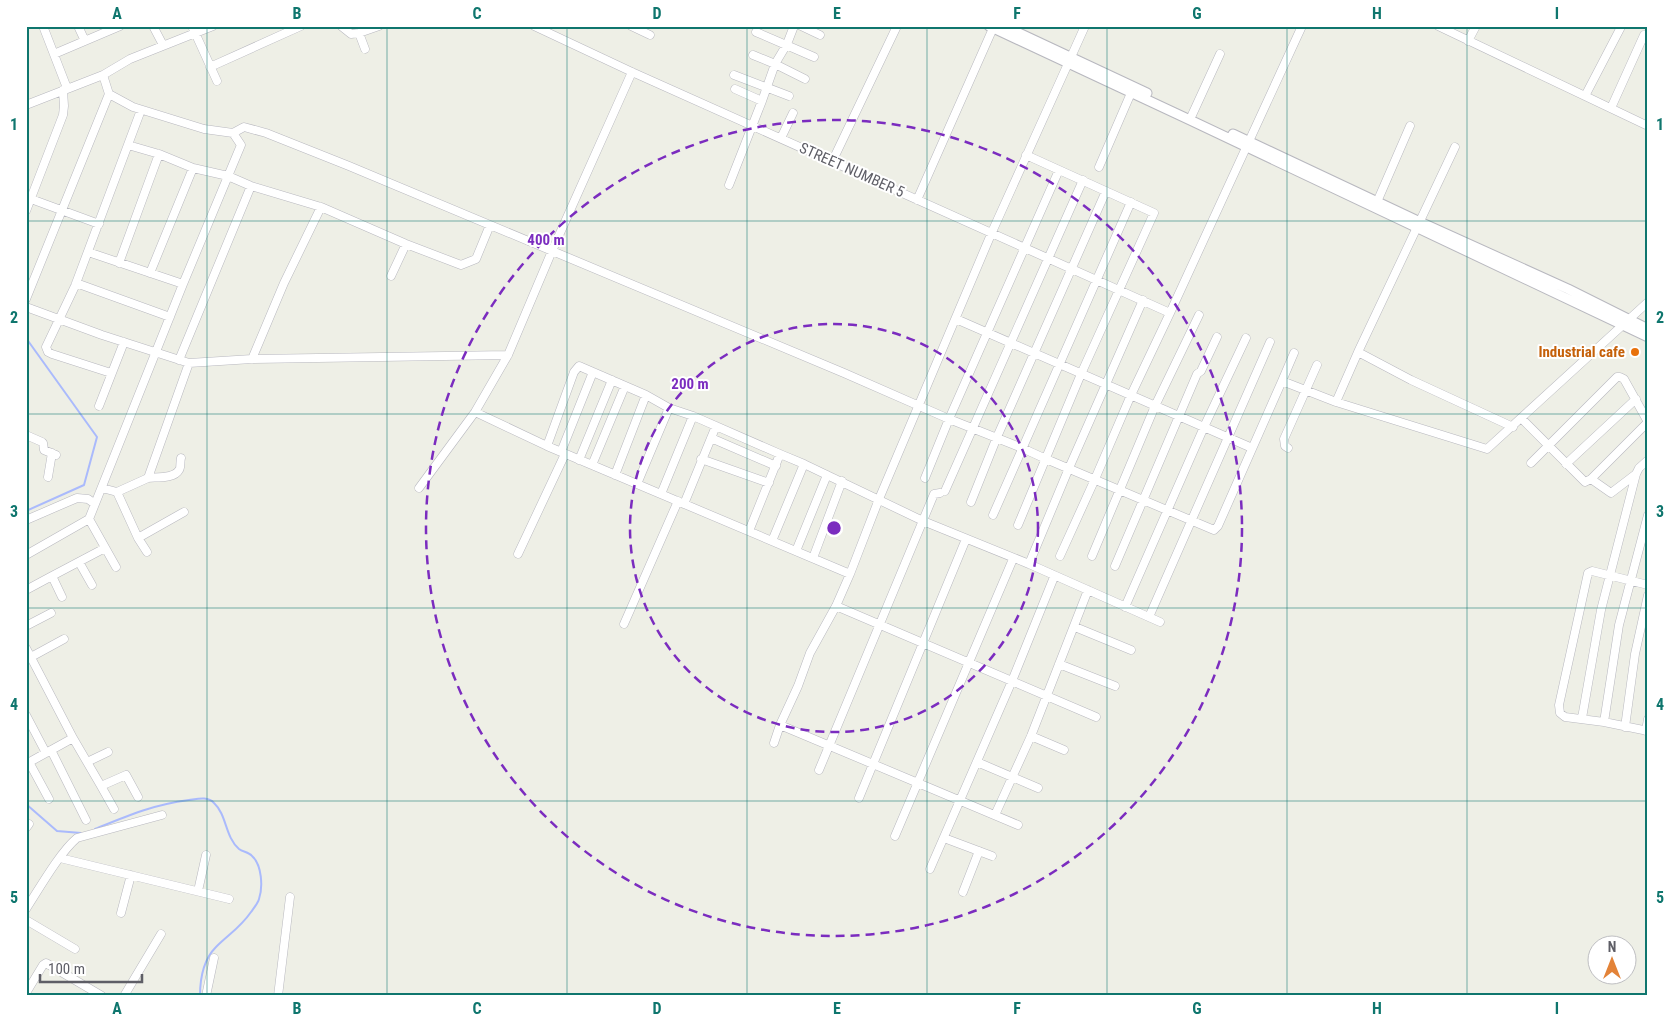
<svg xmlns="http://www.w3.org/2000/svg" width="1674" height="1022" font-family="'Roboto Condensed',sans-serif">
<rect width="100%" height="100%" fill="#eeefe6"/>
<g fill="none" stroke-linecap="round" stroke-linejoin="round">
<!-- stream -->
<path stroke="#aabafc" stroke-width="2" d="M 26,338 L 97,437 L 84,485 L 26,511
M 26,804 L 57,831 L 81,833
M 95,829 C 129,815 152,805 189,800 C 197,799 208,796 214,803 C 227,815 225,837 239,849 C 243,852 249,852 252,856 C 262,865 263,887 259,899 C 258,903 254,908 251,912 C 240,928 229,934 216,947 C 203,960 200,978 200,996"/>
<!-- minor casing -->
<g stroke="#b8b8bf" stroke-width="9">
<path id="minor" d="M 43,26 L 67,88
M 78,26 L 85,41
M 153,26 L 163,45
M 192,26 L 217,81
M 341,26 L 351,34 L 359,33 L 379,26
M 534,26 L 632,72 L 1170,313
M 631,26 L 650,35
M 801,26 L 820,35
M 1438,26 L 1648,126
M 756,32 L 814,57
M 359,33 L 365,49
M 1468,41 L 1476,26
M 54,54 L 120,26
M 753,55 L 775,64 L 805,79
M 210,67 L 301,26
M 103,75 L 109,94 L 133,107 L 204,129 L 233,133 L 244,127 L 266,133 L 349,166 L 844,373 L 949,419 L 1022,448 L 1046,459 L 1214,530 L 1218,526 L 1282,381 L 1336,402 L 1487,449 L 1648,302
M 734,75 L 789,96
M 735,89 L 762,101
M 1585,96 L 1621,27
M 26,105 L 103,75 L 130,59 L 213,26
M 1611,108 L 1644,35
M 1192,115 L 1220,54
M 781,138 L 793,113
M 128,145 L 159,154 L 193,168 L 228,176 L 251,186 L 321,207 L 406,244 L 461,265 L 476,259 L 490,225
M 832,162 L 897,26
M 1099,167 L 1131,93
M 729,185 L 762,101 L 775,64 L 787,44 L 794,26
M 31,199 L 99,224
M 917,200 L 994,26
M 1377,202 L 1410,126
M 26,211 L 63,115 L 64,106 L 63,90
M 88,252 L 183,284
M 119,263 L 159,154
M 150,273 L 193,168
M 391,276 L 406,244
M 76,283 L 170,317
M 26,299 L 109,94
M 26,307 L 102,335 L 189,363 L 252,359 L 508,355
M 956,319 L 1252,448
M 1358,352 L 1411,380 L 1513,427
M 252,359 L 284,283 L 321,207
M 179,360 L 251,186
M 111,373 L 52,354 L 48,352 L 46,347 L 75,286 L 141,110
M 1282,381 L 1294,353
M 1336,402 L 1358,352 L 1455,147
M 99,406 L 124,342
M 475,412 L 547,446 L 850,574
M 1522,419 L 1585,482 L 1591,479 L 1648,422
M 26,435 L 42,442 L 43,443 L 44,450 L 56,455
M 711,438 L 776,466
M 547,446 L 574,372 L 579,366 L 646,395 L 669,408 L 693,416 L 780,454 L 804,464 L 923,521 L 1029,564 L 1160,622
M 1288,448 L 1285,446 L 1284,439 L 1317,365
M 561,452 L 593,372
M 701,459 L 769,483
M 579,460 L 612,380
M 1531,463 L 1617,377 L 1620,377 L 1624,379 L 1648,422
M 1566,464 L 1636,399
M 592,465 L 625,386
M 615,475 L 646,395
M 48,477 L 52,453
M 148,478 C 156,477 174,479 179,470 C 181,468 180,461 181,458
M 925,478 L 949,419 L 1059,170
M 1591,479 L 1611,493 L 1636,474
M 637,484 L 669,408
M 102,488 L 117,492 L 138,538 L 147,552
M 419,488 L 475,412 L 508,355 L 552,251 L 632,72
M 945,491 L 1083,180
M 117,492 L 148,478 L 189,363
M 661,494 L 693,416
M 971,502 L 997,437 L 1106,191
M 684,504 L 716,426
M 993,515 L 1131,202
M 89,519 L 183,284 L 241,145 L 233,133
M 26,520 L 77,498 L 88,499 L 95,504
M 1018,525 L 1081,374 L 1154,213 L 1026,155
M 749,531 L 780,454
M 138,538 L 184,512
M 772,541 L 804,464
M 796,551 L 827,475
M 518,554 L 565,454
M 26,555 L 89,519 L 116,567
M 1060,556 L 1095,479 L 1131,395 L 1170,313 L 1302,26
M 1092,556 L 1155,406 L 1199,315
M 813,558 L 842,481
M 79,562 L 92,585
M 1029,564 L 1069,468 L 1143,300
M 1115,566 L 1197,374 L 1201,371 L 1217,337
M 52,576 L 105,548
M 1648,585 L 1592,571 L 1588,573 L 1559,705 L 1560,713 L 1565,717 L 1604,722 L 1648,731
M 26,590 L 52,576 L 62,597
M 836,606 L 1096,717
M 1125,607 L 1204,427 L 1246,338
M 1149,617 L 1270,342
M 624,624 L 678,501
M 26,626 L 51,613
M 1075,627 L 1131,650
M 26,648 L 73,738 L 101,786 L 126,775 L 138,797
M 31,657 L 64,639
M 1059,664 L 1115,686
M 26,715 L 46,753
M 1582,718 L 1601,610 L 1636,474 L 1639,468 L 1648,460
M 1604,722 L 1619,625 L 1648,515
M 780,725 L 1018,825
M 1625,727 L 1635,654 L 1648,595
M 1646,731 L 1648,719
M 1031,736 L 1064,750
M 774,743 L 780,725 L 798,686 L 810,653 L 836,606 L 850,574 L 879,499 L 992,232 L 1085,26
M 51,750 L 86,820
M 29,762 L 49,799
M 87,762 L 108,752
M 977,762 L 1038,788
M 26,764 L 73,738
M 819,770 L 934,494 L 940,493
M 101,786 L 114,809
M 859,798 L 966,539
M 995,815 L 1031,736 L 1088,590
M 26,828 L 29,824
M 895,836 L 1013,559
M 944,838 L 992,856
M 60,858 L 229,899
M 930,869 L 1012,681 L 1054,577
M 198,891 L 206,855
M 963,892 L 979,851
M 26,909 C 39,889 60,852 77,838 L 162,815
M 121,913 L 131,875
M 26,920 L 75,949
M 26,993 L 43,965 L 46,963 L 102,996
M 124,996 L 161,934
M 206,996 L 214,958
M 278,996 L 290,897"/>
</g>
<!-- tertiary casing -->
<g stroke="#b8b8bf" stroke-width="11">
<path id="tertiary" d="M 989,26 L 1190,120 L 1648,337
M 1004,26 L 1147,93
M 1233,134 L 1420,222 L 1568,289 L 1648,329"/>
</g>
<!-- minor -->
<use href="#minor" stroke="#fff" stroke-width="8"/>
<!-- tertiary -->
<use href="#tertiary" stroke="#fff" stroke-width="9"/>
</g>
<!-- grid -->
<path fill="none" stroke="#0f766e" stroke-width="1" stroke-opacity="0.55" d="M 207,26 L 207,996M 387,26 L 387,996M 567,26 L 567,996M 747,26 L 747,996M 927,26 L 927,996M 1107,26 L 1107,996M 1287,26 L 1287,996M 1467,26 L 1467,996M 26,221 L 1648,221M 26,414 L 1648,414M 26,608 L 1648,608M 26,801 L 1648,801"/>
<!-- distance rings -->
<g fill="none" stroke="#7b2cbf" stroke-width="2.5" stroke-dasharray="9 6">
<circle cx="834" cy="528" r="204"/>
<circle cx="834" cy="528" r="408"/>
</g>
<!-- markers -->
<circle fill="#e8710a" stroke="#fff" stroke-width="2" cx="1635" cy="352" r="5"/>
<g text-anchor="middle" stroke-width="4" stroke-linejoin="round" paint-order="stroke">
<!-- street labels -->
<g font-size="15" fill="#5e5e66" stroke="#fff">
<text transform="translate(852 170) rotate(24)" y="5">STREET NUMBER 5</text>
</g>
<!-- food labels -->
<g font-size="15" font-weight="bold" fill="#c56008" stroke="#fff" text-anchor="end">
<text x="1625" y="357">Industrial cafe</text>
</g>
</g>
<circle cx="834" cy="528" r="8" fill="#7b2cbf" stroke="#fff" stroke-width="2.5"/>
<g font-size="15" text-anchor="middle" font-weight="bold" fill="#7b2cbf" stroke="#fff" stroke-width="4" stroke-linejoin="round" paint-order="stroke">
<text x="546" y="245">400 m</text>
<text x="690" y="389">200 m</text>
</g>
<!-- border -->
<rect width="1674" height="1022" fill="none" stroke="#ffffff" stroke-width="55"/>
<!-- north arrow -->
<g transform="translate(1612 960)"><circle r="24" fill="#ffffff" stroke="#bfbfc2"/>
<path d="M0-4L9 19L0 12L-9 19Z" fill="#e38338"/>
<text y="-8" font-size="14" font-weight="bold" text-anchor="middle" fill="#5e5e66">N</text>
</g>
<!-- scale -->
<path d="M40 974v8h102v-8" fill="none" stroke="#5e5e66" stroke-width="2.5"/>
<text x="48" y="974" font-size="15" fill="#5e5e66" stroke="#ffffff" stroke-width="4" paint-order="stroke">100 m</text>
<rect x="28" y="28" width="1618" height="966" fill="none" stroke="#0f766e" stroke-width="2"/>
<g font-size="16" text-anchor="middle" font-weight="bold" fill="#0f766e">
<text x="117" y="19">A</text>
<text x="297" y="19">B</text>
<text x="477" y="19">C</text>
<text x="657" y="19">D</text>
<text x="837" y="19">E</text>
<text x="1017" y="19">F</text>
<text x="1197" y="19">G</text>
<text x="1377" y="19">H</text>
<text x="1557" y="19">I</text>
<text x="14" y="130">1</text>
<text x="1660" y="130">1</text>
<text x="14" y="323">2</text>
<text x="1660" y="323">2</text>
<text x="14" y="517">3</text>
<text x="1660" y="517">3</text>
<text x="14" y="710">4</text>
<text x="1660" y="710">4</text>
<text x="14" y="903">5</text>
<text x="1660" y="903">5</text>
<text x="117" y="1014">A</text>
<text x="297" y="1014">B</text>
<text x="477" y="1014">C</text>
<text x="657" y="1014">D</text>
<text x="837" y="1014">E</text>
<text x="1017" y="1014">F</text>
<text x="1197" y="1014">G</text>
<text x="1377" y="1014">H</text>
<text x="1557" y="1014">I</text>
</g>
</svg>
